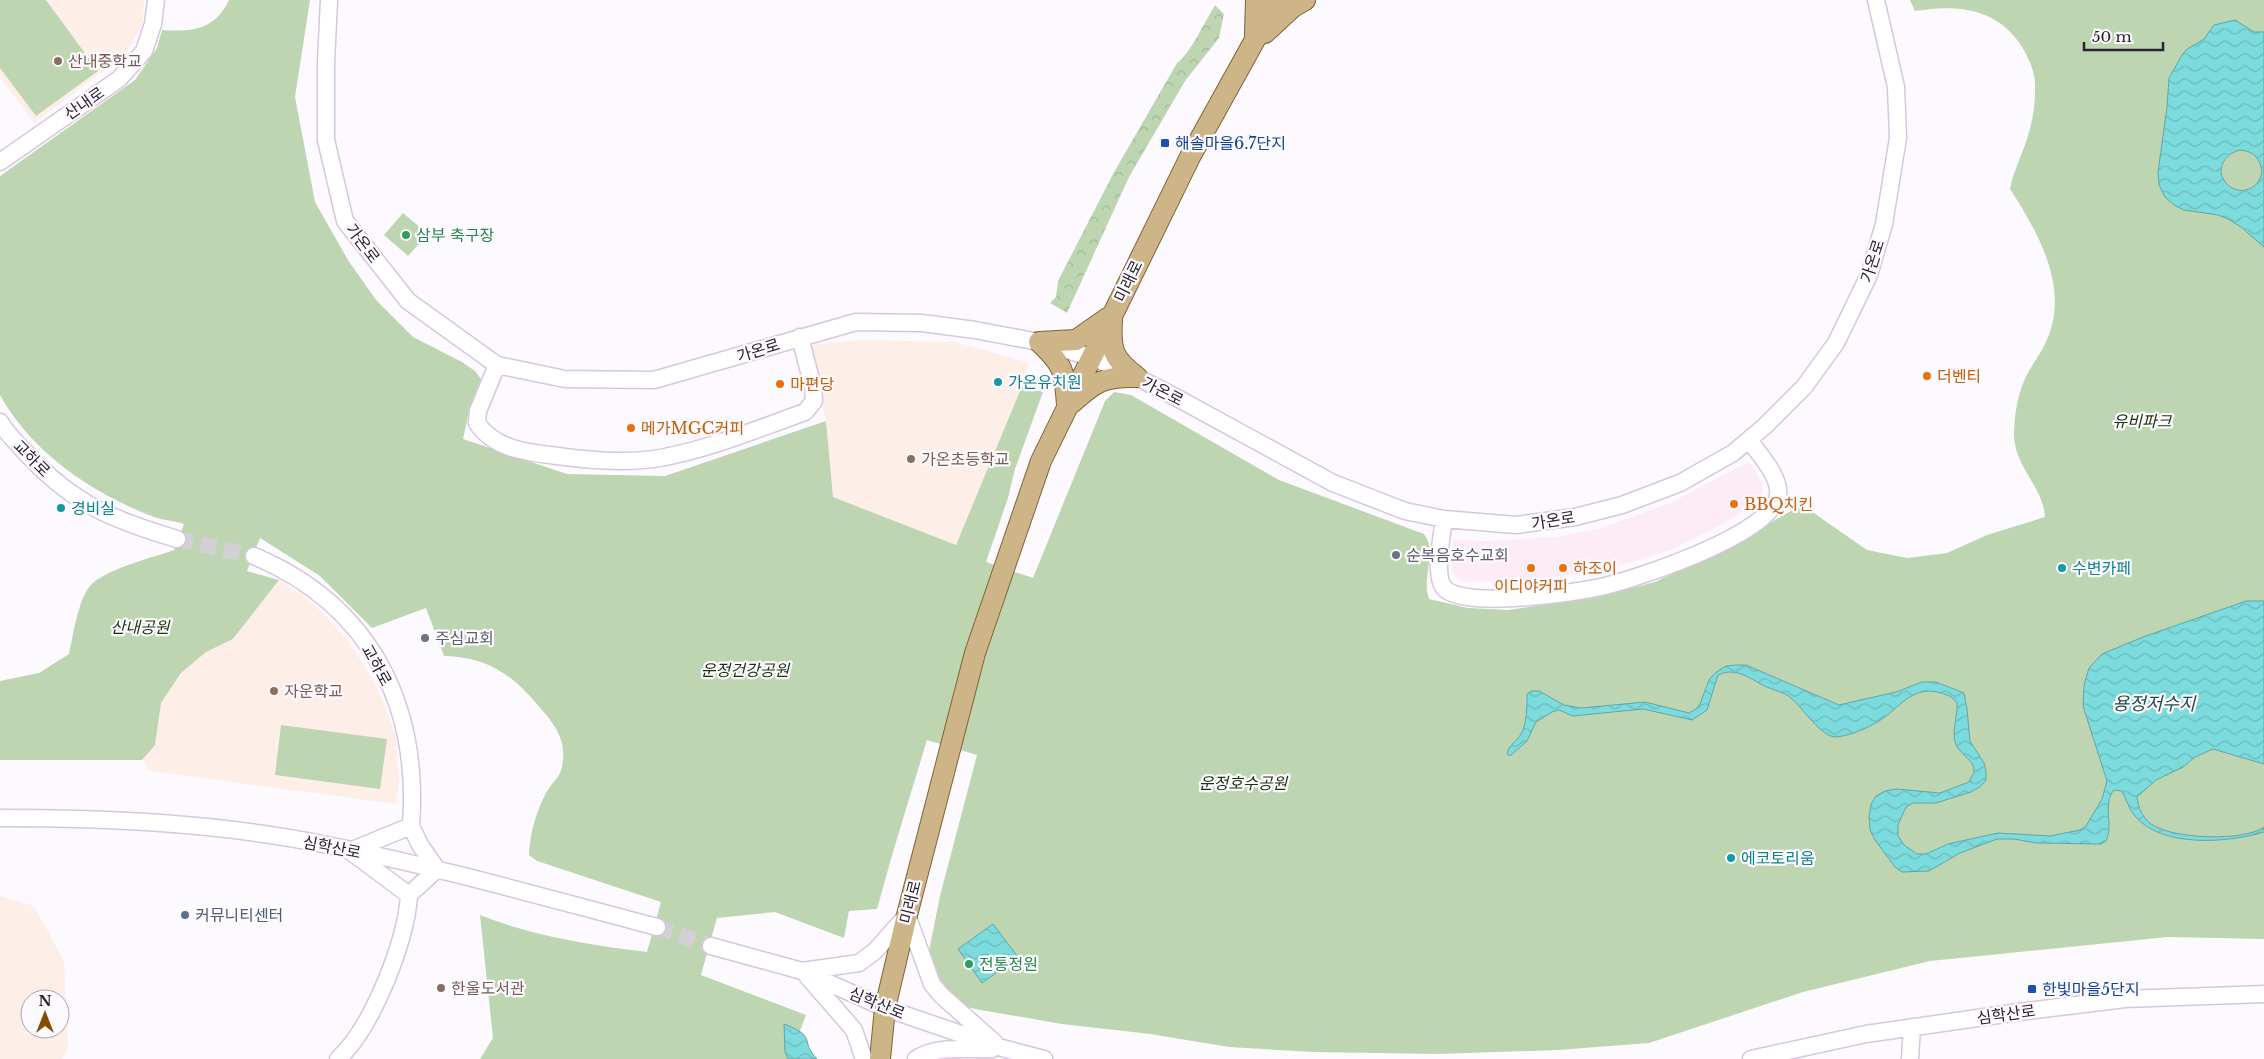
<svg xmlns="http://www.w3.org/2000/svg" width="2264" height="1059" font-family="'Libre Baskerville','Noto Sans KR',serif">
<defs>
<pattern id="forest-crowns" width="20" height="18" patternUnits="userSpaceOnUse" patternTransform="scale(1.25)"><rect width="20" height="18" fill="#bdd6b1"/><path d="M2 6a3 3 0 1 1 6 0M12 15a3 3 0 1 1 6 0" fill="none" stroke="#a3b899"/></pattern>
<pattern id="water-waves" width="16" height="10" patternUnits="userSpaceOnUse" patternTransform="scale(1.25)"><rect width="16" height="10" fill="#7cdbdc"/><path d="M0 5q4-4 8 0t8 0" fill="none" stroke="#6bbcbd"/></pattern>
</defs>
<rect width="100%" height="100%" fill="#fdfaff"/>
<!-- commercial -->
<path fill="#fdecf6" d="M 1748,462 L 1754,467 L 1762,484 L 1762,494 L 1755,504 L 1721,525 L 1675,548 L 1629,563 L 1591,572 L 1520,581 L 1463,582 L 1456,577 L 1452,571 L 1453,540 L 1485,541 L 1557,537 L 1601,528 L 1670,503 Z"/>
<!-- education -->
<path fill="#fdeee8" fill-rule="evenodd" d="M 0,0 L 144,0 L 143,23 L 126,54 L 34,123 L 0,77 Z
M 862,340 L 956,342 L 1029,363 L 1022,386 L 956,545 L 833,497 L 826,421 L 810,345 Z
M 279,580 L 310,601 L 332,622 L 351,645 L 372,678 L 386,708 L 396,739 L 399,783 L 396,804 L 150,771 L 142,760 L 155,745 L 161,703 L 181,673 L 206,652 L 233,639 Z
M 0,896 L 34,906 L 64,961 L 68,1047 L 62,1059 L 0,1059 ZM 30,999 L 60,999 L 60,1029 L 30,1029 Z"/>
<!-- green -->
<path fill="#bdd6b1" d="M 0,0 L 46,0 L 98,71 L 36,116 L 0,68 Z
M 229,0 L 310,0 L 295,97 L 315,202 L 348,260 L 376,300 L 413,337 L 462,362 L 475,371 L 481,379 L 469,411 L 463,439 L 567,474 L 665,476 L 826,421 L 833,497 L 956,545 L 1022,386 L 1043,392 L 1015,469 L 1008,498 L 986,562 L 1033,578 L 1105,401 L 1114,392 L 1131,395 L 1279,480 L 1424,534 C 1438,552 1421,578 1429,599 L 1468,608 L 1508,610 L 1594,598 L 1655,582 L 1727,547 L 1791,511 L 1800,508 L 1808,509 L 1867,550 L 1907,558 L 1947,553 L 1987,535 L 2045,517 C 2043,487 2015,467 2014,436 C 2014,419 2017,397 2024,381 C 2029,369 2037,359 2043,348 C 2073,294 2040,235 2010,189 C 2014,169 2024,151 2029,132 C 2033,119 2035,104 2035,90 C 2036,74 2030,60 2022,47 C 1998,8 1957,4 1915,11 L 1910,0 L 2264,0 L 2264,939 L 2168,937 L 1930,961 L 1803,992 L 1649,1043 L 1558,1050 L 1438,1054 L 1313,1052 L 1229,1047 L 1150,1034 L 1062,1024 L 975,1009 L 952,1003 L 927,961 L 940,896 L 977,755 L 927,740 L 893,852 L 877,909 L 849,911 L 844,938 L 775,912 L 717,918 L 701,975 L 806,1015 L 800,1031 L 785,1025 L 785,1052 L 788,1059 L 480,1059 L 493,1038 L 480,915 C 533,936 591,945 647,952 L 661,902 L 537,861 L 529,855 C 530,833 536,812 546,793 C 551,783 560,778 562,767 C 567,742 557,727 541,709 C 514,676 489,657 444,656 L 426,608 L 372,628 L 320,576 L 260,538 L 247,571 L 279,580 L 233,639 L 206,652 L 181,673 L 161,703 L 155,745 L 142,760 L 0,760 L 0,681 L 39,673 L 69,654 C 73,635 77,607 87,590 C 99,570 152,558 174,550 L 184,524 C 174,521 163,520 154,517 C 93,494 32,453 0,395 L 0,176 L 135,80 L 157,48 L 162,30 C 192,32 215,30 229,0 Z
M 403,213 L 428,234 L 408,256 L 384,235 Z
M 281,725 L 387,739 L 380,789 L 275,775 Z"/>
<!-- forest -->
<path fill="url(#forest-crowns)" d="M 1215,5 L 1224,14 L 1219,38 L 1185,81 L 1129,177 L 1067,313 L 1050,303 L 1056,297 L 1058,281 L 1113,174 L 1177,63 C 1191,53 1205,21 1215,5 Z"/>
<!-- water -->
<path fill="url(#water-waves)" stroke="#64a4a8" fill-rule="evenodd" d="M 2235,20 L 2254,32 L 2264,32 L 2264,247 L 2241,227 L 2228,219 L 2218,215 L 2184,210 L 2174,205 L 2165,197 L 2159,185 L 2158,172 L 2167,107 L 2169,78 L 2182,55 L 2187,49 L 2204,39 L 2214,25 ZM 2240,150 C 2253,151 2260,158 2262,171 C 2259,196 2227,197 2221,173 C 2221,161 2228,153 2240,150 Z
M 2246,601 L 2264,601 L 2264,764 L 2213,749 L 2195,757 L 2183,767 L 2156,780 L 2137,797 C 2138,807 2142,817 2151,824 C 2172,839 2243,842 2264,827 L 2264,832 C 2228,843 2161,848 2135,816 C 2129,809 2126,799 2122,791 L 2114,790 C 2102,804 2114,825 2106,841 L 2101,844 L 2036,843 L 2014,839 L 1997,839 L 1960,853 L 1929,871 L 1902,872 L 1895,867 L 1875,840 L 1870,830 L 1869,817 L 1871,804 L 1876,796 L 1885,791 L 1896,789 L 1940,793 L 1969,782 L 1974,772 C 1975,761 1962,755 1957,747 C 1950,734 1958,717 1957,703 C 1953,697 1948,695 1941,693 C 1912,684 1899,709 1879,721 C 1867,728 1850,736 1836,737 C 1821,737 1803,708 1791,698 C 1784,692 1776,691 1767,687 C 1751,680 1737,666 1718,675 L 1707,710 L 1692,720 L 1643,709 L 1573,716 L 1559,710 L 1552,712 L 1536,722 L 1527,741 L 1510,756 L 1507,754 C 1508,746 1517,741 1521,734 C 1527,724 1527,706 1527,694 L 1532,691 L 1539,691 L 1564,705 L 1581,708 L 1645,702 L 1689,713 L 1696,709 L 1700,704 L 1709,680 L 1715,673 L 1726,666 L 1737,665 L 1746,665 L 1839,705 L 1896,692 L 1922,682 L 1936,682 L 1964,693 L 1967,709 L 1970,741 L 1984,763 L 1986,771 L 1986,780 L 1980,787 L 1971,792 L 1936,803 L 1913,803 L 1906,807 L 1898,825 L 1898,836 L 1904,845 L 1917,854 L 1926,854 L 1948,844 L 1998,833 L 2050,836 L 2080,830 L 2086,826 L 2102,799 L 2107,781 L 2083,706 L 2084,685 L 2089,668 L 2102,654 L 2143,637 Z
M 993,924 L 1018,957 L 982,983 L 958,949 Z
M 784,1024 C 818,1037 799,1040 817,1059 L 788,1059 L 785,1052 Z"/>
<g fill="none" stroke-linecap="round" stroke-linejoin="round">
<!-- minor-tunnel -->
<path stroke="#d3cfd5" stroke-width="16" stroke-dasharray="16 8" stroke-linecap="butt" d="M 177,539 L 254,556
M 657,927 L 711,946"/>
<!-- minor casing -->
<g stroke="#d6c6df" stroke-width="19">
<path id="minor" d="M 329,0 L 326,63 L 326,140 L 345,221 L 408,301 L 497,365 L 565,379 L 654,380 L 856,322 L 922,323 L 975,330 L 1039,342 L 1091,357 L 1131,374 L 1179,399 L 1333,483 L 1405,511 L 1444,519 L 1516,525 L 1575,517 L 1622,505 L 1680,483 L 1733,453 L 1765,426 L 1804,387 L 1836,343 L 1869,275 L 1884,224 L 1898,138 L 1896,87 L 1876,0
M 0,162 L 119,79 L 144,51 L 153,24 L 156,0
M 497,365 L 478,411 L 477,423 C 493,447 522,452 550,455 C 586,460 624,464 660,458 C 710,449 757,429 805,412 L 814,401 L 813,387 L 800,337
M 0,422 C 7,434 17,443 27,454 C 73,504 113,520 177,539
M 1444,519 C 1442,536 1433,577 1445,589 C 1467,609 1575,593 1605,586 C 1641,577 1771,534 1778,496 C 1781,477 1759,454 1749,440
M 254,556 C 370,605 420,704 411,826
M 0,818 C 109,818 220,823 327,845 C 438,867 547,898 657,927
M 411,826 L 420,845 L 437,869 L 409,895 L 350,851 Z
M 711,946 L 802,971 L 885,1008 L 1002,1048 L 1044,1059
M 802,971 L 859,963 L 875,951 L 907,915 L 932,984 L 941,995 L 995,1043
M 807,976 L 854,1030 L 864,1059
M 338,1059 C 372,1028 407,940 409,895
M 916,1059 C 935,1045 969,1050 992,1049
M 1751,1059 L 1866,1034 L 2019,1012 L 2125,999 L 2264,994
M 1910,1059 L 1912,1027"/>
</g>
<!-- major casing -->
<g stroke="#806235" stroke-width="22">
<path id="major" d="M 1265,33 L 1293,7 L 1305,0
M 1255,35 L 1256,0
M 1112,320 C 1110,350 1113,359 1137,377
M 1039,342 L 1076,340 L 1109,317
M 1039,342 C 1064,365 1065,372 1067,406
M 1072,403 C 1096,381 1105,376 1137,377
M 880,1059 L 885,1008 L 907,915 L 975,653 L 1041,461 L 1190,157 L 1277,0"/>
</g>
<!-- minor -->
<use href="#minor" stroke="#fff" stroke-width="16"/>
<!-- major -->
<use href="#major" stroke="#ceb588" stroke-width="20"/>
</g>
<!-- markers -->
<g fill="#8d6e63" stroke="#fdfaff" stroke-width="2">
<circle cx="58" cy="61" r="5"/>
<circle cx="911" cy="459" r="5"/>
<circle cx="274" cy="691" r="5"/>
<circle cx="441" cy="988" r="5"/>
</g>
<g fill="#1a4fb4" stroke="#fdfaff" stroke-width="2">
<rect x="1160" y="138" width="10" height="10" rx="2.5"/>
<rect x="2027" y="984" width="10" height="10" rx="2.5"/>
</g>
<g fill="#2e9e5b" stroke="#fdfaff" stroke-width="2">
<circle cx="406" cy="235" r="5"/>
<circle cx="969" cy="964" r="5"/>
</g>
<g fill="#e8710a" stroke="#fdfaff" stroke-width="2">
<circle cx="1927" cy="376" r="5"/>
<circle cx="780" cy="384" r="5"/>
<circle cx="631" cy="428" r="5"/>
<circle cx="1734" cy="504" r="5"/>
<circle cx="1531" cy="568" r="5"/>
<circle cx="1563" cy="568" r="5"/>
</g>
<g fill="#0f9aa8" stroke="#fdfaff" stroke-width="2">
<circle cx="998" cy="382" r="5"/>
<circle cx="61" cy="508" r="5"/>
<circle cx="2062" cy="568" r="5"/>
<circle cx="1731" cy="858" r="5"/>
</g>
<g fill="#6b7280" stroke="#fdfaff" stroke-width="2">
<circle cx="1396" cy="555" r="5"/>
<circle cx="425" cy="638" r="5"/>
</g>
<circle fill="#5c6f8a" stroke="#fdfaff" stroke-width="2" cx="185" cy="915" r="5"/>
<g text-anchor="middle" stroke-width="4.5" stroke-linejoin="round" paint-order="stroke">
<!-- education labels -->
<g font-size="16" fill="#785e54" stroke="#fdfaff" text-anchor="start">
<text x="68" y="67">산내중학교</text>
<text x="921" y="465">가온초등학교</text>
<text x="284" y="697">자운학교</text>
<text x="451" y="994">한울도서관</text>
</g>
<!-- street labels -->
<g font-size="16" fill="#2b242e" stroke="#fdfaff">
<text transform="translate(84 103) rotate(-35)" y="6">산내로</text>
<text transform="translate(363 243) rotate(53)" y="6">가온로</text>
<text transform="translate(1872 261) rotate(-72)" y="6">가온로</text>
<text transform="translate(1128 281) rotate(-64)" y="6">미래로</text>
<text transform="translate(758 350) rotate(-17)" y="6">가온로</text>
<text transform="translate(1163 391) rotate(27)" y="6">가온로</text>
<text transform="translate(32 458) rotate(45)" y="6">교하로</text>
<text transform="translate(1553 520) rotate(-9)" y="6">가온로</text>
<text transform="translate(377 665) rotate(61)" y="6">교하로</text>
<text transform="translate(332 847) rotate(11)" y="6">심학산로</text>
<text transform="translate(910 902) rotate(-76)" y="6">미래로</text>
<text transform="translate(877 1003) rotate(22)" y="6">심학산로</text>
<text transform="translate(2006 1014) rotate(-8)" y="6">심학산로</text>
</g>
<!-- transit labels -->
<g font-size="16" fill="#164399" stroke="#fdfaff" text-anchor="start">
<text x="1175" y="149">해솔마을6.7단지</text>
<text x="2042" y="995">한빛마을5단지</text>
</g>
<!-- leisure labels -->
<g font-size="16" fill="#27864d" stroke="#fdfaff" text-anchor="start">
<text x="416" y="241">삼부 축구장</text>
<text x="979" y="970">전통정원</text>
</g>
<!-- food labels -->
<g font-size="16" fill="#c56008" stroke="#fdfaff" text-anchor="start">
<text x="1937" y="382">더벤티</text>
<text x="790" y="390">마편당</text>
<text x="641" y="434">메가MGC커피</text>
<text x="1744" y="510">BBQ치킨</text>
<text x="1573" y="574">하조이</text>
<text x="1531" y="592" text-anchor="middle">이디야커피</text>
</g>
<!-- culture labels -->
<g font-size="16" fill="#0d838f" stroke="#fdfaff" text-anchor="start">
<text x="1008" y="388">가온유치원</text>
<text x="71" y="514">경비실</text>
<text x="2072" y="574">수변카페</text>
<text x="1741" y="864">에코토리움</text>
</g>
<!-- park labels -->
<g font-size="16" font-style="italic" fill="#1a3309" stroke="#fdfaff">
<text x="2142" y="427">유비파크</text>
<text x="140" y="633">산내공원</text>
<text x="745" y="676">운정건강공원</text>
<text x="1243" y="789">운정호수공원</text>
</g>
<!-- worship labels -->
<g font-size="16" fill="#5b616d" stroke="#fdfaff" text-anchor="start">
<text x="1406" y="561">순복음호수교회</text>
<text x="435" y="644">주심교회</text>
</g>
<!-- service labels -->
<g font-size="16" fill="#4e5e75" stroke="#fdfaff" text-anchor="start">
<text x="195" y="921">커뮤니티센터</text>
</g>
<!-- water labels -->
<g font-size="18" font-style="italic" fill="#204c4c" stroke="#fdfaff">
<text x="2154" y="710">용정저수지</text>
</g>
</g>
<!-- north arrow -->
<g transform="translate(45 1014)"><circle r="24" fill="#fdfaff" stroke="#a9a4ab"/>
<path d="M0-4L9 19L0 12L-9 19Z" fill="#864d01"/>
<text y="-8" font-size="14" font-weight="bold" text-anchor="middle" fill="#2b242e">N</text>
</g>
<!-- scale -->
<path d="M2084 42v8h79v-8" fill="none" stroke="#2b242e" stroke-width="2.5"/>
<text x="2092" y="42" font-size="15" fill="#2b242e" stroke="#fdfaff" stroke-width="4" paint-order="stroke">50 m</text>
</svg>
